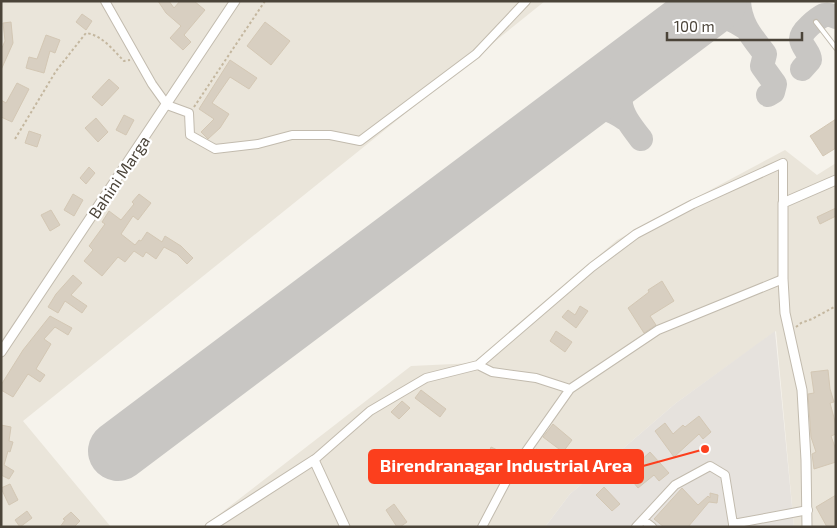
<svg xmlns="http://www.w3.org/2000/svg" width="837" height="528" font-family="'Exo 2',sans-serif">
<rect width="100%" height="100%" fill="#f6f3ec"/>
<!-- residential -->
<path fill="#eae5da" d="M 1,1 L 545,1 L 23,421 L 111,527 L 1,527 Z
M 785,150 L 817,175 L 836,163 L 836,527 L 794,527 L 776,331 L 676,403 L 570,494 L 545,527 L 203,527 L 411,366 L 475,363 L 617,240 Z"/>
<!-- industrial -->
<path fill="#e6e2dd" d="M 775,331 L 794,527 L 545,527 L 570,494 L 676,403 Z"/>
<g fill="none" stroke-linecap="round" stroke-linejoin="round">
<!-- taxiway -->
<path stroke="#c8c6c3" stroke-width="24" d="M 739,1 C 740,24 752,37 765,54 L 762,66 L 775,84 L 773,92 L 768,95
M 691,20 C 715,14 723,13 744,27
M 633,64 C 615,101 616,107 641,139
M 802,69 L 810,60 C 810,52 802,48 801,39 C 800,32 818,18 824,15 C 829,14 832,15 836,17
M 576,107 C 598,107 607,106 625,119"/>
<!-- runway -->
<path stroke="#c8c6c3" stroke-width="60" d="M 118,451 L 717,1"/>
</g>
<!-- building -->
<path fill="#d8cfc1" stroke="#d3c7b4" d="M 158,1 L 169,1 L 174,8 L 180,1 L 194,1 L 205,10 L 184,35 L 191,42 L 183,50 L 170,38 L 181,26 L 166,13 Z
M 82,14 L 92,21 L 86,30 L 76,22 Z
M 11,22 L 13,43 L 1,70 L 1,50 L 5,41 L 3,23 Z
M 265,22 L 290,41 L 271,65 L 247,46 Z
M 46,35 L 60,40 L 55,53 L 50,51 L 44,73 L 26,68 L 29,57 L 37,59 Z
M 230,60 L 257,78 L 249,89 L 230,77 L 212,103 L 229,114 L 220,128 L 208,139 L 201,132 L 214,119 L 199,109 Z
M 109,79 L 119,88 L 102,106 L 92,97 Z
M 17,83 L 29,89 L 12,122 L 1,117 L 1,100 L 6,103 Z
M 124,115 L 134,120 L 126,135 L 116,130 Z
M 96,118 L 108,132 L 98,142 L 85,128 Z
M 836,119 L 836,148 L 823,156 L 810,136 Z
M 29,131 L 41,135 L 37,147 L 25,143 Z
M 89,167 L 95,173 L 86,184 L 80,178 Z
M 73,194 L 83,200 L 74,216 L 64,210 Z
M 139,194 L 151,203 L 138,220 L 133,216 L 121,234 L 135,245 L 139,240 L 141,241 L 147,232 L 162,242 L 165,236 L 181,246 L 193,258 L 187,264 L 177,254 L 164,247 L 156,259 L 146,252 L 143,257 L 134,251 L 125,262 L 118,257 L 102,276 L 84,261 L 93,250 L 89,246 L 105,224 L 102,222 L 109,211 L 121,220 L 134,204 L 132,202 Z
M 836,208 L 836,216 L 820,224 L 817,217 Z
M 51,210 L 60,225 L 50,231 L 41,215 Z
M 73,275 L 82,283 L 71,295 L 87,306 L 82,313 L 65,301 L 58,313 L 48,307 L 56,294 Z
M 662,281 L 674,301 L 650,316 L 656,325 L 644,333 L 628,308 L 649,292 L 648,290 Z
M 580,306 L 588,311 L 576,328 L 562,317 L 568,310 L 575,315 Z
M 50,316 L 72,328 L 68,335 L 55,327 L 44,339 L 51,344 L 36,369 L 45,375 L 40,382 L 28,374 L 13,397 L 1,390 L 1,385 L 23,350 Z
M 556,331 L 572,342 L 565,352 L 550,341 Z
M 828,370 L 830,389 L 834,402 L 830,403 L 836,425 L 836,434 L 831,436 L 836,450 L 836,462 L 814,469 L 812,454 L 816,452 L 811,437 L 808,394 L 814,393 L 811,372 Z
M 421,390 L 446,409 L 440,417 L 415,398 Z
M 402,401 L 410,408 L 399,419 L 391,412 Z
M 699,416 L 711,432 L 703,439 L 699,434 L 674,457 L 655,431 L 665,423 L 673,434 L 683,425 L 685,427 Z
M 553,424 L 572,440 L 563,452 L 543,437 Z
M 1,425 L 11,427 L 9,441 L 13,442 L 10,452 L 8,451 L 4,465 L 14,471 L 9,479 L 1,475 Z
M 491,447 L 510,456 L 497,481 L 469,469 L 475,456 L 486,461 Z
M 536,449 L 561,464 L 555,474 L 530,459 Z
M 650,452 L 669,473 L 659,481 L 654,475 L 638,488 L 616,461 L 624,454 L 632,464 L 637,460 L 639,462 Z
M 10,484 L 18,500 L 9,505 L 1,488 Z
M 604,487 L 620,504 L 612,511 L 596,495 Z
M 682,488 L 698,505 L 708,496 L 710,498 L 710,493 L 718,495 L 717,503 L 709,502 L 688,527 L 664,527 L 654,519 Z
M 836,495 L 836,524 L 833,527 L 827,527 L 816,507 Z
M 394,504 L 407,522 L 400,527 L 397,527 L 386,510 Z
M 27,511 L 32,518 L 20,527 L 15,520 Z
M 71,512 L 80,521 L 74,527 L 60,527 L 65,520 L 63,519 Z"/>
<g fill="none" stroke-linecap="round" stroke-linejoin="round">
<!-- service casing -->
<g stroke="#c2bbae" stroke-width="6">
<path id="service" d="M 816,22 L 836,48"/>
</g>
<!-- minor casing -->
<g stroke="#c2bbae" stroke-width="10">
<path id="minor" d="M 105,1 L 152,84 L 167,105 L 189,113 L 190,135 L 215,149 L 258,144 L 292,135 L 330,135 L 360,141 L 476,54 L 526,1
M 478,365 L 492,372 L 536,378 L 570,389
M 314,460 L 370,411 L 426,378 L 478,365 L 592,267 L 636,234 L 693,204 L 783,163 L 783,203
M 643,520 L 652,527
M 482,527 L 510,474 L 570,389 L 658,330 L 783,279
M 636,527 L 675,485 L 710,466 L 725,475 L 733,524
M 733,527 L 733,524 L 808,510"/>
</g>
<!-- tertiary casing -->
<g stroke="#c2bbae" stroke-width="11">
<path id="tertiary" d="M 1,352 L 235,1
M 210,527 L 314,460 L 345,527
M 807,527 L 806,460 L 802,390 L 785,313 L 783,279 L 783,203 L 836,180"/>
</g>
<!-- path -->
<path stroke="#c4b79f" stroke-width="2" stroke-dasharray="2.5 2.5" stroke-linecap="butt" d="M 194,107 L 265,1
M 15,139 L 56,71 L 86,33 C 102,35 113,50 124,61 L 130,60
M 796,327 L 801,323 L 812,319 L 836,306"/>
<!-- service -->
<use href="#service" stroke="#fff" stroke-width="4"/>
<!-- minor -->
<use href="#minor" stroke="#fff" stroke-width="8"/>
<!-- tertiary -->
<use href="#tertiary" stroke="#fff" stroke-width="9"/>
</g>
<g text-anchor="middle" stroke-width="4.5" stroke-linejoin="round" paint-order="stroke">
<!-- street labels -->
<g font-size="16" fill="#4b4439" stroke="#fff">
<text transform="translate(119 177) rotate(-56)" y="6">Bahini Marga</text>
</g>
</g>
<!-- callouts -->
<path fill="none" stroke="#fc3f1d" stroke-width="2" d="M705 449L643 466"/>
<circle fill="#fc3f1d" stroke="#fff" stroke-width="2" cx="705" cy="449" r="5"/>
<rect fill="#fc3f1d" stroke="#fc3f1d" stroke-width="2" x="369" y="450" width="274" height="33" rx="5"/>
<g font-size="18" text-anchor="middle" font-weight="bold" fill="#fff">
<text x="506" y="472">Birendranagar Industrial Area</text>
</g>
<!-- border -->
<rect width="837" height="528" fill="none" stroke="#4b4439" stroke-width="5"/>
<!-- scale -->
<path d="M667 32v8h135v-8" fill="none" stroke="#4b4439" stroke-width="2.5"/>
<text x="674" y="32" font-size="15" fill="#4b4439" stroke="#ffffff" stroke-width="4" paint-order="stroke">100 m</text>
</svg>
